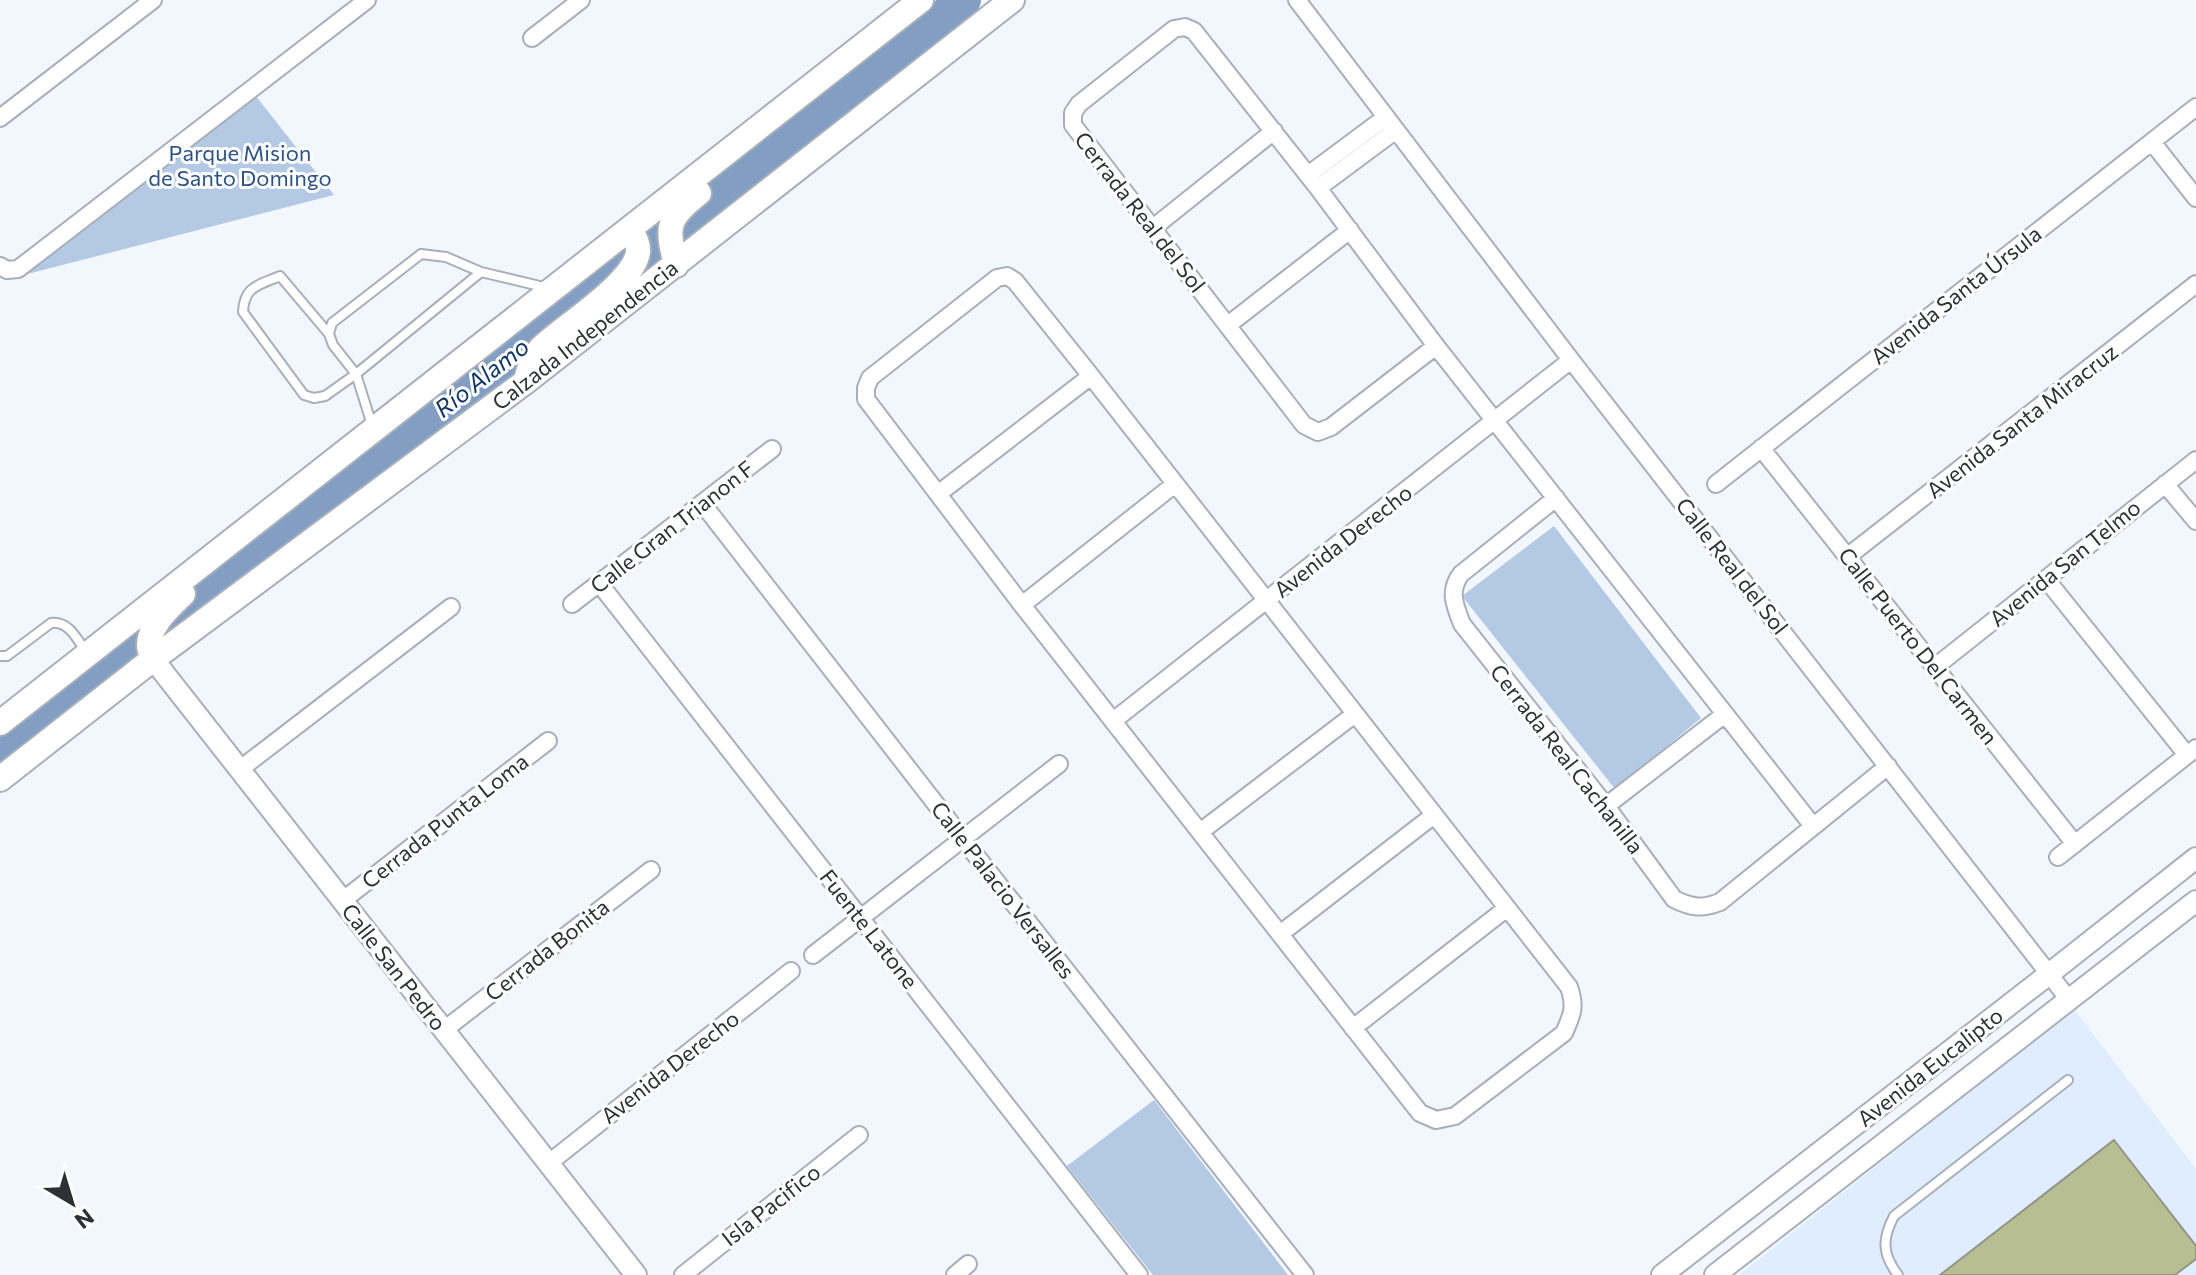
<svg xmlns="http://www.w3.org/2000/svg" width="2196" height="1275" font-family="Commissioner,sans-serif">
<rect width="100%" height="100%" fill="#f2f7fe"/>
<!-- built -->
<path fill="#e0edff" d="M 2074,1009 L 2196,1169 L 2196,1275 L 1739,1275 Z"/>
<!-- green -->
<path fill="#b4c9e4" d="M 251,90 L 334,195 L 12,278 Z
M 1554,526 L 1701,718 L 1615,789 L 1462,596 Z
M 1154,1100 L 1288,1275 L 1153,1275 L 1067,1166 Z"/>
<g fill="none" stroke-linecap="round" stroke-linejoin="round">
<!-- river -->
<path stroke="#829fc3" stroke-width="34" d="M 0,756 L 964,0"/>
</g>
<!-- building -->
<path fill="#b7bf92" stroke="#939589" stroke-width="2" d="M 2114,1140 L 2196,1246 L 2196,1259 L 2175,1275 L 1940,1275 Z"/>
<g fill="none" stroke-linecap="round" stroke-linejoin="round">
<!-- service casing -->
<g stroke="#a7afba" stroke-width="12">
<path id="service" d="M 329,334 L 280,276 C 259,285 244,286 243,312 L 304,395 L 314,398 L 325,396 L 356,374 L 481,272
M 372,425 L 356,374 L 333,345 L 329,334 L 332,323 L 421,254 L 446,257 L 481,272 L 548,288
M 0,656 L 7,656 L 51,623 C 69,621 77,639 86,652
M 1898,1275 C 1882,1254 1882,1239 1894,1216 L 2068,1080"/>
</g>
<!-- minor casing -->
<g stroke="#a7afba" stroke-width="20">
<path id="minor" d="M 1297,0 L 1571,360 L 2070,1001
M 532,38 L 581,0
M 0,118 L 153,0
M 2152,142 L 2196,198
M 1308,175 L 1386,117
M 1318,188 L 1396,130
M 1153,228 L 1274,131
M 0,266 L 7,270 L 18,269 L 367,0
M 1007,276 L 1015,281 L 1091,376 L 1569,987 C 1576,1007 1572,1015 1564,1033 L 1455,1116 L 1436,1120 L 1420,1113 L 1022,605 L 866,399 L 866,388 L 870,378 L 997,278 Z
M 1228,325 L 1350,230
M 1436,346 L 1331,427 L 1318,432 L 1304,425 L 1073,125 L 1073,113 L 1079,104 L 1174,29 L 1185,27 L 1194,31 L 1318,188 L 1436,346 L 1813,826
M 1761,448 L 2075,844
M 1716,484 L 2196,107
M 2165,484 L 2196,521
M 938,494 L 1091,376
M 1556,498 L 1461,574 C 1448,591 1455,606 1462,624 L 1606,806 L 1674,899 C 1692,908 1702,909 1720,902 L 1888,766
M 702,503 L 963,839 L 1305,1275
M 1847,557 L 2196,284
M 2046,579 L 2187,755
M 599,583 L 1139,1275
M 572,604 L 772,449
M 1022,605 L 1175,484
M 1935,667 L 2196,460
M 1113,721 L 1571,360
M 239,770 L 451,607
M 1606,806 L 1725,714
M 1200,832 L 1355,714
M 2058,857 L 2196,748
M 342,901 L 548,741
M 1280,934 L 1434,815
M 813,955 L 1059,764
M 1353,1028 L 1507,908
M 444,1030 L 651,870
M 549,1163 L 791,971
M 683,1275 L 859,1135
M 955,1275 L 968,1264"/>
</g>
<!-- tertiary casing -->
<g stroke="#a7afba" stroke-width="24">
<path id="tertiary" d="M 153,659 L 636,1275
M 1662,1275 L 2049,974 L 2196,858
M 1715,1275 L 2196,901"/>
</g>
<!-- primary casing -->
<g stroke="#a7afba" stroke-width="28">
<path id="primary" d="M 676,265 C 666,225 667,219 699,193
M 527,376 L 533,358 L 541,348 C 565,325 634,283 638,252 C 639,244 634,236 630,229
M 153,659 C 151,654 149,650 149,645 C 149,625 170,607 183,594
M 0,723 L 921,0
M 0,779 L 153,659 L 525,382 L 1012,0"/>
</g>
<!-- service -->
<use href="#service" stroke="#fff" stroke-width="8"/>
<!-- minor -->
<use href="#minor" stroke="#fff" stroke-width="16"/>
<!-- tertiary -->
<use href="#tertiary" stroke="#fff" stroke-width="20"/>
<!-- primary -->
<use href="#primary" stroke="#fff" stroke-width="24"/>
</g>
<g text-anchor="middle" stroke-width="6" stroke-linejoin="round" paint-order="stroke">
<!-- park labels -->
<g font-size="22" fill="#2c5384" stroke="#fff">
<text x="240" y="161">Parque Mision<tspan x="240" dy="25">de Santo Domingo</tspan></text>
</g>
<!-- street labels -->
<g font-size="22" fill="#2d3034" stroke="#fff">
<text transform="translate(1140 212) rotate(52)" y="8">Cerrada Real del Sol</text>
<text transform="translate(1956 295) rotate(-38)" y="8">Avenida Santa Úrsula</text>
<text transform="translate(585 335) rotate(-38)" y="8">Calzada Independencia</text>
<text transform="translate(2022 421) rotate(-38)" y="8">Avenida Santa Miracruz</text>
<text transform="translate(672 527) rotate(-38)" y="8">Calle Gran Trianon F</text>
<text transform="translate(1343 541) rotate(-38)" y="8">Avenida Derecho</text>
<text transform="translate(2065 563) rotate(-39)" y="8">Avenida San Telmo</text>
<text transform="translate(1732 566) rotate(52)" y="8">Calle Real del Sol</text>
<text transform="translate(1918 646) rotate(52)" y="8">Calle Puerto Del Carmen</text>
<text transform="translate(1567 759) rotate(52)" y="8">Cerrada Real Cachanilla</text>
<text transform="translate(445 821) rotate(-38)" y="8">Cerrada Punta Loma</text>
<text transform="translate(1003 890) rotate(52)" y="8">Calle Palacio Versalles</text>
<text transform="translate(869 929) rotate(52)" y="8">Fuente Latone</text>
<text transform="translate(547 950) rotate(-38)" y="8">Cerrada Bonita</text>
<text transform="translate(394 967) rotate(52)" y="8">Calle San Pedro</text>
<text transform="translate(670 1067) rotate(-38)" y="8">Avenida Derecho</text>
<text transform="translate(1930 1067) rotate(-38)" y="8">Avenida Eucalipto</text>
<text transform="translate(771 1205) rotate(-38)" y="8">Isla Pacifico</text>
</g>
<!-- water labels -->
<g font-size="24" font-style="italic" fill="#0f3664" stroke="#fff">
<text transform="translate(482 378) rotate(-38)" y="8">Río Alamo</text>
</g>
</g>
<!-- north arrow -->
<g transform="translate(72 1203) rotate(142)" stroke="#ffffff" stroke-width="6" paint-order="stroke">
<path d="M0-6L14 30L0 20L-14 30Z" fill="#2d3034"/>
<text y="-12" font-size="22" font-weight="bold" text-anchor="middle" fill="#2d3034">N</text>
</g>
</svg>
